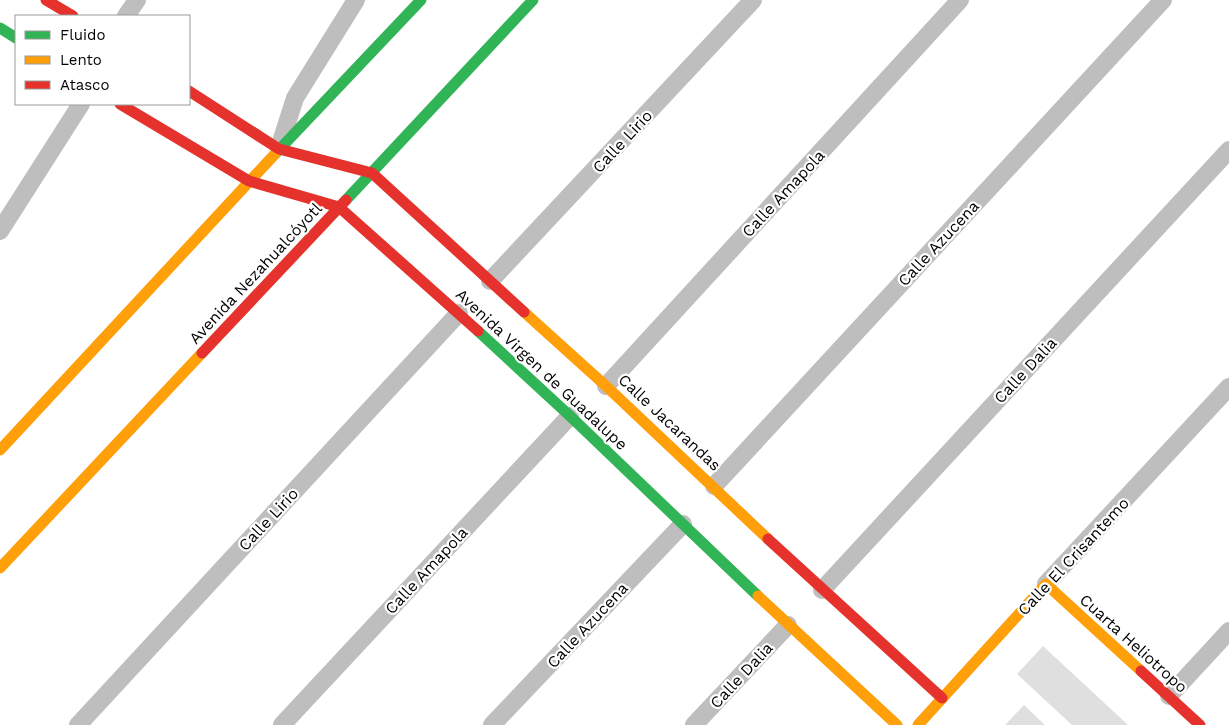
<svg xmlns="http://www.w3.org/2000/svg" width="1229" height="725" font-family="'Work Sans',sans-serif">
<rect width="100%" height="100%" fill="#fff"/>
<!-- building -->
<path fill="#dfdfdf" d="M 1043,646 L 1128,725 L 1072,725 L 1017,674 Z
M 1024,705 L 1045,725 L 1005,725 Z"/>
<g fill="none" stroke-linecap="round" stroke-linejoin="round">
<!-- street -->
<path stroke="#bebebe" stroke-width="18" d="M 126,16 L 137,0
M 280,145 L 295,98 L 356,0
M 0,231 L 81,104
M 490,281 L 753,0
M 606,386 L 960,0
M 714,486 L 1163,0
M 1046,584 L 1229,387
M 822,590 L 1229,150
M 1169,696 L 1229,631
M 78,725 L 459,313
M 282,725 L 570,416
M 492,725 L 683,524
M 694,725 L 788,625"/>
<!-- fast -->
<path stroke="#30b455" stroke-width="11" d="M 0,28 L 16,38
M 275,154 L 421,0
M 346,200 L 533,0
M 478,331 L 570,416 L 758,596"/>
<!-- slow -->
<path stroke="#ff9f0a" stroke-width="11" d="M 524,312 L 606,386 L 768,539
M 0,450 L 275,154
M 0,568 L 202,353
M 758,596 L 897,725
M 918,725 L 1046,584 L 1141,671"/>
<!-- jam -->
<path stroke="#e5322d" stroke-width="11" d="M 46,0 L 73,16
M 189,91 L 279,149 L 372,173 L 524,312
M 120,104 L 249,181 L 339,207 L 478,331
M 202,353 L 346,200
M 768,539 L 942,698
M 1141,671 L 1200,725"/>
</g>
<g text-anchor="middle" stroke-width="4.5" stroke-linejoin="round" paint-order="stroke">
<!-- street labels -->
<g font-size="16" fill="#000" stroke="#fff">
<text transform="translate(622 141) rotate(-47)" y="6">Calle Lirio</text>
<text transform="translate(783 193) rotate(-47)" y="6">Calle Amapola</text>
<text transform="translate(938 243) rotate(-47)" y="6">Calle Azucena</text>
<text transform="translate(255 273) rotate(-47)" y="6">Avenida Nezahualcóyotl</text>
<text transform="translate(542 369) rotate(43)" y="6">Avenida Virgen de Guadalupe</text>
<text transform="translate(1025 370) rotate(-47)" y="6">Calle Dalia</text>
<text transform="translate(670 422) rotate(43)" y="6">Calle Jacarandas</text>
<text transform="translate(268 519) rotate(-47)" y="6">Calle Lirio</text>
<text transform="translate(1073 556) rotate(-47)" y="6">Calle El Crisantemo</text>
<text transform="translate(426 570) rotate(-47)" y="6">Calle Amapola</text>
<text transform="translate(587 625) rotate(-47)" y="6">Calle Azucena</text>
<text transform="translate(1134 643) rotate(42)" y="6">Cuarta Heliotropo</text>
<text transform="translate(741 675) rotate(-47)" y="6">Calle Dalia</text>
</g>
</g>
<!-- legend -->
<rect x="15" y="15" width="175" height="90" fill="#ffffff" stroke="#999999"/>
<rect x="25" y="31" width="25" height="8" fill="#30b455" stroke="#999999"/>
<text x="60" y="40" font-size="15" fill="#000000">Fluido</text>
<rect x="25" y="56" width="25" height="8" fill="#ff9f0a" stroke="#999999"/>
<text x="60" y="65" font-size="15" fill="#000000">Lento</text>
<rect x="25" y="81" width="25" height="8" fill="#e5322d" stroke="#999999"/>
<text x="60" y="90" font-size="15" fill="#000000">Atasco</text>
</svg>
